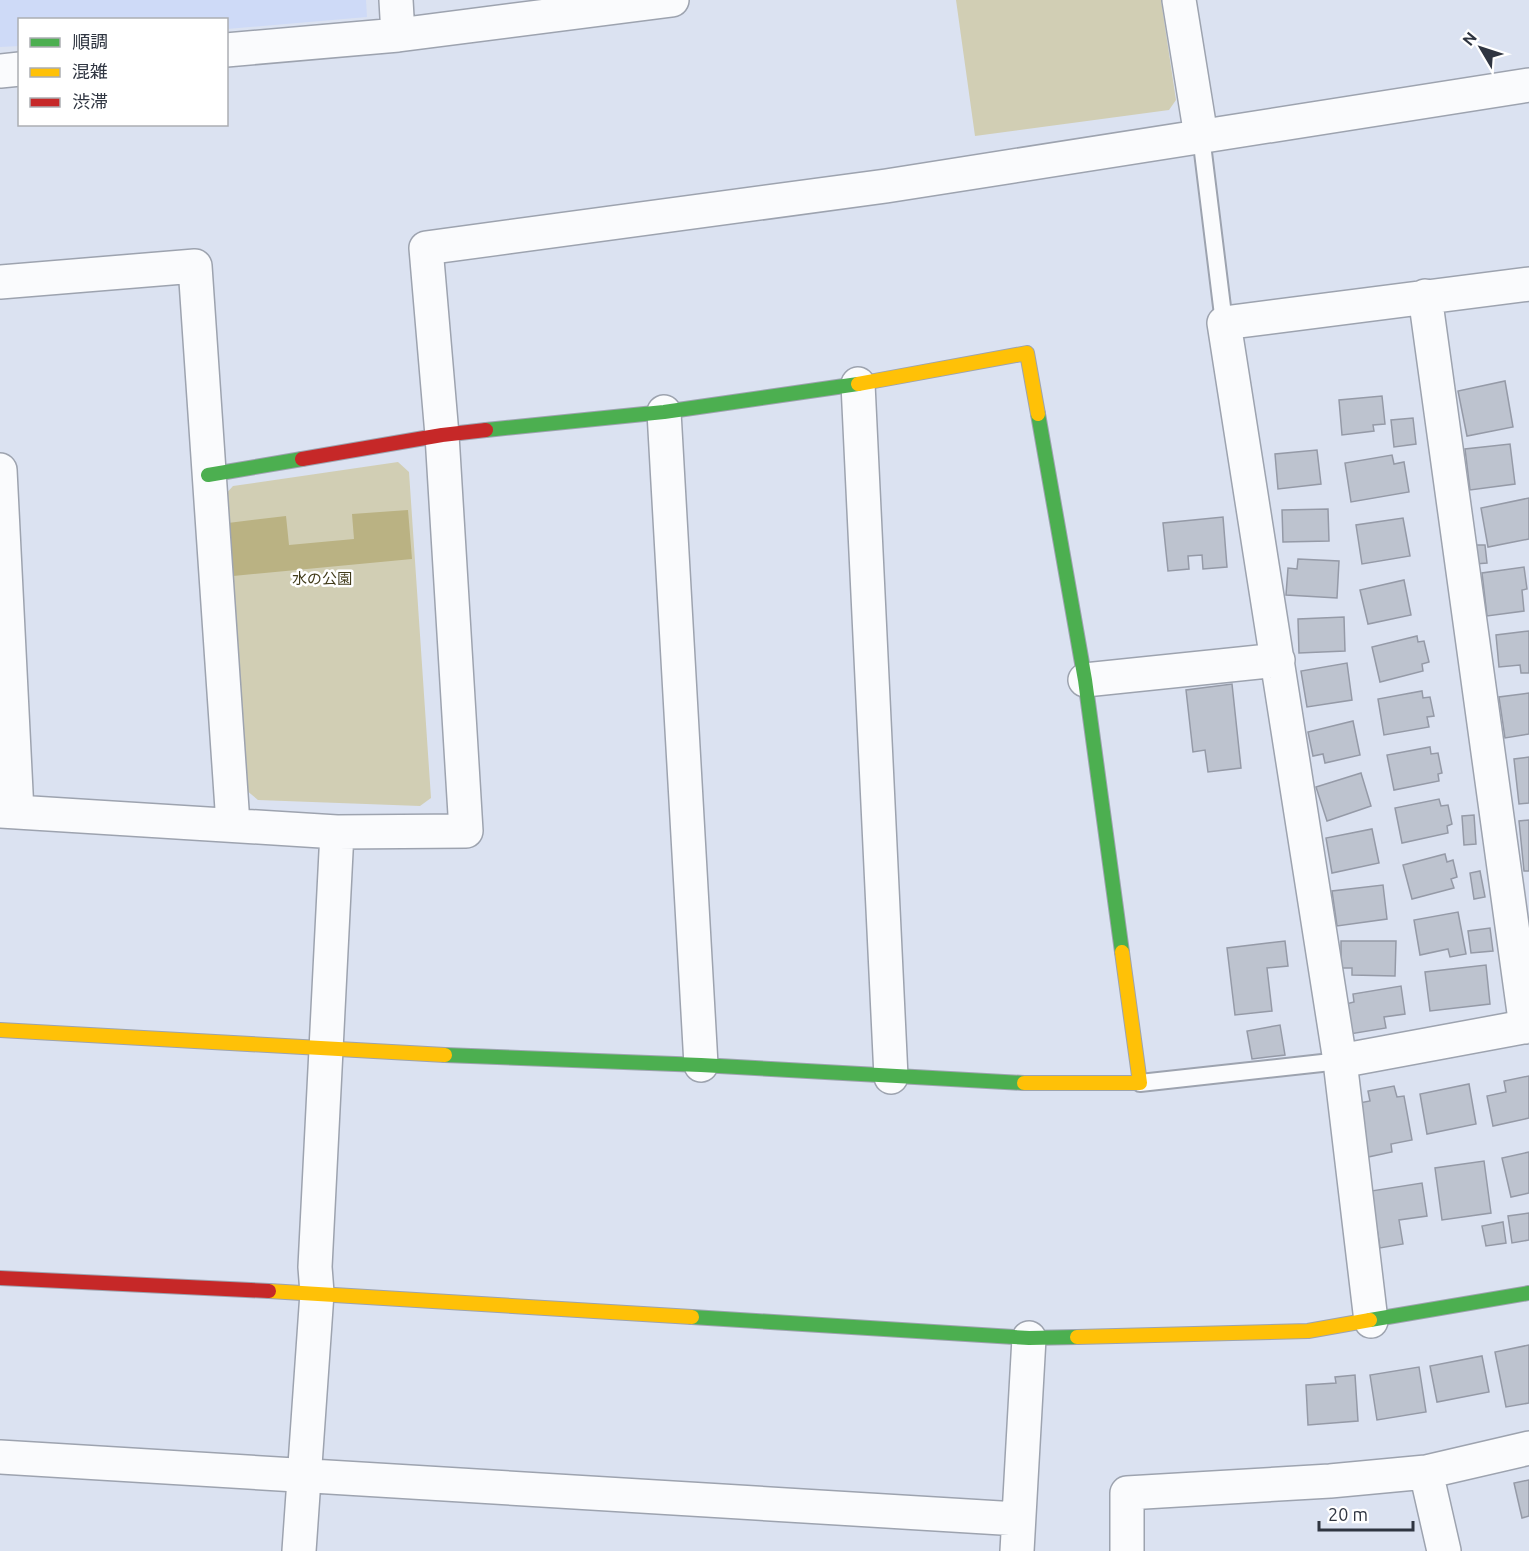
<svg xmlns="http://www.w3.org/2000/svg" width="1529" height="1551" font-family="Ubuntu,'Noto Sans JP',sans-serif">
<rect width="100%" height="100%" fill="#dbe2f1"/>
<!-- built -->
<path fill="#cedaf7" d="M 0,0 L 366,0 L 367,17 L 227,29 L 226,20 L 20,20 L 19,46 L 0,47 Z"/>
<!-- green -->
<path fill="#d1ceb4" d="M 956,0 L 1161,0 L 1176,100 L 1169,110 L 975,136 Z
M 398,462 L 409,472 L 431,798 L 420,806 L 258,800 L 246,790 L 222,498 L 233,486 Z"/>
<!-- water -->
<path fill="#bab283" d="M 408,510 L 412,559 L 233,576 L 228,523 L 286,516 L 289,545 L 354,539 L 352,514 Z"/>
<!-- building -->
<path fill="#bdc3cf" stroke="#959aa7" stroke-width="1.5" d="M 1505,381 L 1513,427 L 1467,436 L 1458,391 Z
M 1382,396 L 1385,424 L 1373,425 L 1374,431 L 1342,435 L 1339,400 Z
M 1413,418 L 1416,444 L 1394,447 L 1391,420 Z
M 1510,444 L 1515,484 L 1470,490 L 1465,449 Z
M 1317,450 L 1321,484 L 1278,489 L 1275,454 Z
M 1392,455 L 1394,464 L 1404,462 L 1409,492 L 1351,502 L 1345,463 Z
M 1529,498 L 1529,539 L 1488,547 L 1481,508 Z
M 1328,509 L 1329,541 L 1283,542 L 1282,510 Z
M 1223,517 L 1227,567 L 1203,569 L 1202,555 L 1188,556 L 1189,569 L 1168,571 L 1163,523 Z
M 1403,518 L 1410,556 L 1362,564 L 1356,525 Z
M 1474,545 L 1485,545 L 1487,563 L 1475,564 Z
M 1298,559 L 1339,561 L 1337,598 L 1286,595 L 1288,568 L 1297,569 Z
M 1524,567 L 1527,589 L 1522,590 L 1524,611 L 1487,616 L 1482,573 Z
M 1404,580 L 1411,615 L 1368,624 L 1360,590 Z
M 1344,617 L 1345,651 L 1299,653 L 1298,619 Z
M 1529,631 L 1529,673 L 1521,673 L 1520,665 L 1499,667 L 1496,635 Z
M 1417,636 L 1418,642 L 1424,641 L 1429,662 L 1422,664 L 1423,671 L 1380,682 L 1372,647 Z
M 1347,663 L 1352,700 L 1307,707 L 1301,671 Z
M 1232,684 L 1241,768 L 1208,772 L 1205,750 L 1193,752 L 1186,690 Z
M 1422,691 L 1423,698 L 1430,697 L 1434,716 L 1427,717 L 1429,727 L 1384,735 L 1378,699 Z
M 1529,693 L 1529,734 L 1505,738 L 1499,697 Z
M 1353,721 L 1360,755 L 1325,763 L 1323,754 L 1313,756 L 1308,732 Z
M 1430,747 L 1431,754 L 1438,753 L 1442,773 L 1438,774 L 1439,781 L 1394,790 L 1387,755 Z
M 1529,757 L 1529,803 L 1519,804 L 1514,759 Z
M 1361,773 L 1371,806 L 1327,821 L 1316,787 Z
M 1439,799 L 1441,806 L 1448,805 L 1452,824 L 1447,826 L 1448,833 L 1402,843 L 1395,808 Z
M 1474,815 L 1476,844 L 1464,845 L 1462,816 Z
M 1529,820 L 1529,871 L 1524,871 L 1519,821 Z
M 1372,829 L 1379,863 L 1332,873 L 1326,838 Z
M 1445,854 L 1447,862 L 1453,860 L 1457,877 L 1451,879 L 1454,888 L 1412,899 L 1403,865 Z
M 1480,871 L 1485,897 L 1474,899 L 1470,873 Z
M 1383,885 L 1387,919 L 1337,926 L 1332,891 Z
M 1458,912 L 1466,954 L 1450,957 L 1448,949 L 1420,955 L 1414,920 Z
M 1490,928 L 1493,951 L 1471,953 L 1468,931 Z
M 1285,941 L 1288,966 L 1267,968 L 1272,1011 L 1235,1015 L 1227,948 Z
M 1341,941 L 1396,941 L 1395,976 L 1352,975 L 1352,968 L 1341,968 Z
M 1486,965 L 1490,1004 L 1430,1011 L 1425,972 Z
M 1401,986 L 1405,1014 L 1384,1017 L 1386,1028 L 1350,1034 L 1346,1004 L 1354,1002 L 1353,994 Z
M 1280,1025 L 1285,1055 L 1252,1059 L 1247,1031 Z
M 1529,1076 L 1529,1118 L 1493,1126 L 1487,1096 L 1506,1092 L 1504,1081 Z
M 1469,1084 L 1476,1124 L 1427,1134 L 1420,1094 Z
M 1394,1086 L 1397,1097 L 1404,1096 L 1412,1140 L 1391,1144 L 1392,1152 L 1368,1157 L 1359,1103 L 1370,1101 L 1368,1091 Z
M 1529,1152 L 1529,1193 L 1511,1197 L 1502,1158 Z
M 1484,1161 L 1491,1213 L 1442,1220 L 1435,1168 Z
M 1422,1183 L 1427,1216 L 1399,1220 L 1403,1244 L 1380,1248 L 1371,1191 Z
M 1529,1213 L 1529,1240 L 1512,1243 L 1508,1216 Z
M 1503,1222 L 1506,1243 L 1486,1246 L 1482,1226 Z
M 1529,1345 L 1529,1403 L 1506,1407 L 1495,1352 Z
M 1482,1356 L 1489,1392 L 1437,1402 L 1430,1366 Z
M 1419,1367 L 1426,1412 L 1377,1420 L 1370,1375 Z
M 1355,1375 L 1358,1421 L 1308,1425 L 1306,1385 L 1336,1383 L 1335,1377 Z
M 1529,1480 L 1529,1516 L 1522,1518 L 1514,1483 Z"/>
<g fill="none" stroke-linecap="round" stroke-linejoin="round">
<!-- lane casing -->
<g stroke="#9da3af" stroke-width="20">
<path id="lane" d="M 1201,136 L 1224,323
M 1140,1083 L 1340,1061"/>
</g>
<!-- street casing -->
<g stroke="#9da3af" stroke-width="36">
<path id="street" d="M 396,0 L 398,35
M 1179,0 L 1201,136
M 226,50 L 398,35 L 672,0
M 0,71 L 20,69
M 0,282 L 195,266 L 233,824
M 1425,296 L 1526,1027
M 858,384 L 891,1077
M 664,412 L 701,1065
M 0,470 L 17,812
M 1085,680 L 1278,660
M 0,811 L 337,832 L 466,831 L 442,435 L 426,248 L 886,186 L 1529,85
M 1340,1061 L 1529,1026
M 1371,1321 L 1340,1061 L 1224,323 L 1529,284
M 0,1457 L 1018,1519
M 1426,1472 L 1444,1551
M 299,1551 L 317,1293 L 315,1267 L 337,832
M 1017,1551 L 1029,1338
M 1127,1551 L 1127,1493 L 1330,1481 L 1426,1472 L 1529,1448"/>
</g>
<!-- fast casing -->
<g stroke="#9da3af" stroke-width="16">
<path id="fast" d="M 1038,414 L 1085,680 L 1122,952
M 486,430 L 664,412 L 858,384
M 208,475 L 302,459
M 445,1055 L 701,1065 L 1024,1083
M 692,1317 L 1029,1338 L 1077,1337
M 1370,1320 L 1529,1293"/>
</g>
<!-- slow casing -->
<g stroke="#9da3af" stroke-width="16">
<path id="slow" d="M 858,384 L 1027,353 L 1038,414
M 0,1030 L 445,1055
M 1024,1083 L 1140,1083 L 1122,952
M 269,1291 L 692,1317
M 1077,1337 L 1308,1331 L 1370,1320"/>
</g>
<!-- jam casing -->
<g stroke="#9da3af" stroke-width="16">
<path id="jam" d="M 302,459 L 442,435 L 486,430
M 0,1278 L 269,1291"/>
</g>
<!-- lane -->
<use href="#lane" stroke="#fafbfd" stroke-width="16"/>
<!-- street -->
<use href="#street" stroke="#fafbfd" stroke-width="33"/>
<!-- fast -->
<use href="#fast" stroke="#4caf50" stroke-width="14"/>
<!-- slow -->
<use href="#slow" stroke="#ffc107" stroke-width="14"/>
<!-- jam -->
<use href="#jam" stroke="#c62828" stroke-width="14"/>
</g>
<g text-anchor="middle" stroke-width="5" stroke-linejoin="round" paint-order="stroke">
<!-- park labels -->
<g font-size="15" fill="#413b1a" stroke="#fff">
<text x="322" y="584">水の公園</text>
</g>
</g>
<!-- legend -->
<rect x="18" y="18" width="210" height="108" fill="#ffffff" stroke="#acaeb3" stroke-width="1.5"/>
<rect x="30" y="38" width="30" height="9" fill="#4caf50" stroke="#acaeb3" stroke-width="1.5"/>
<text x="72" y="48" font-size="18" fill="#2f3541">順調</text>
<rect x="30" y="68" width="30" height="9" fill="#ffc107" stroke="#acaeb3" stroke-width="1.5"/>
<text x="72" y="78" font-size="18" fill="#2f3541">混雑</text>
<rect x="30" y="98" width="30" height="9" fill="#c62828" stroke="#acaeb3" stroke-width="1.5"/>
<text x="72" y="108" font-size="18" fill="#2f3541">渋滞</text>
<!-- north arrow -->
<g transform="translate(1481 48) rotate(309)" stroke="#ffffff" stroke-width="4.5" paint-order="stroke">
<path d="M0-4.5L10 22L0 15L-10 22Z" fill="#2f3541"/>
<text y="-9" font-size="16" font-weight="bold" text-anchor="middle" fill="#2f3541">N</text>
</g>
<!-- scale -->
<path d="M1319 1521v9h94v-9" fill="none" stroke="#2f3541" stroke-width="3"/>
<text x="1328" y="1521" font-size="18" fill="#2f3541" stroke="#ffffff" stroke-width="4.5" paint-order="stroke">20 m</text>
</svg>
